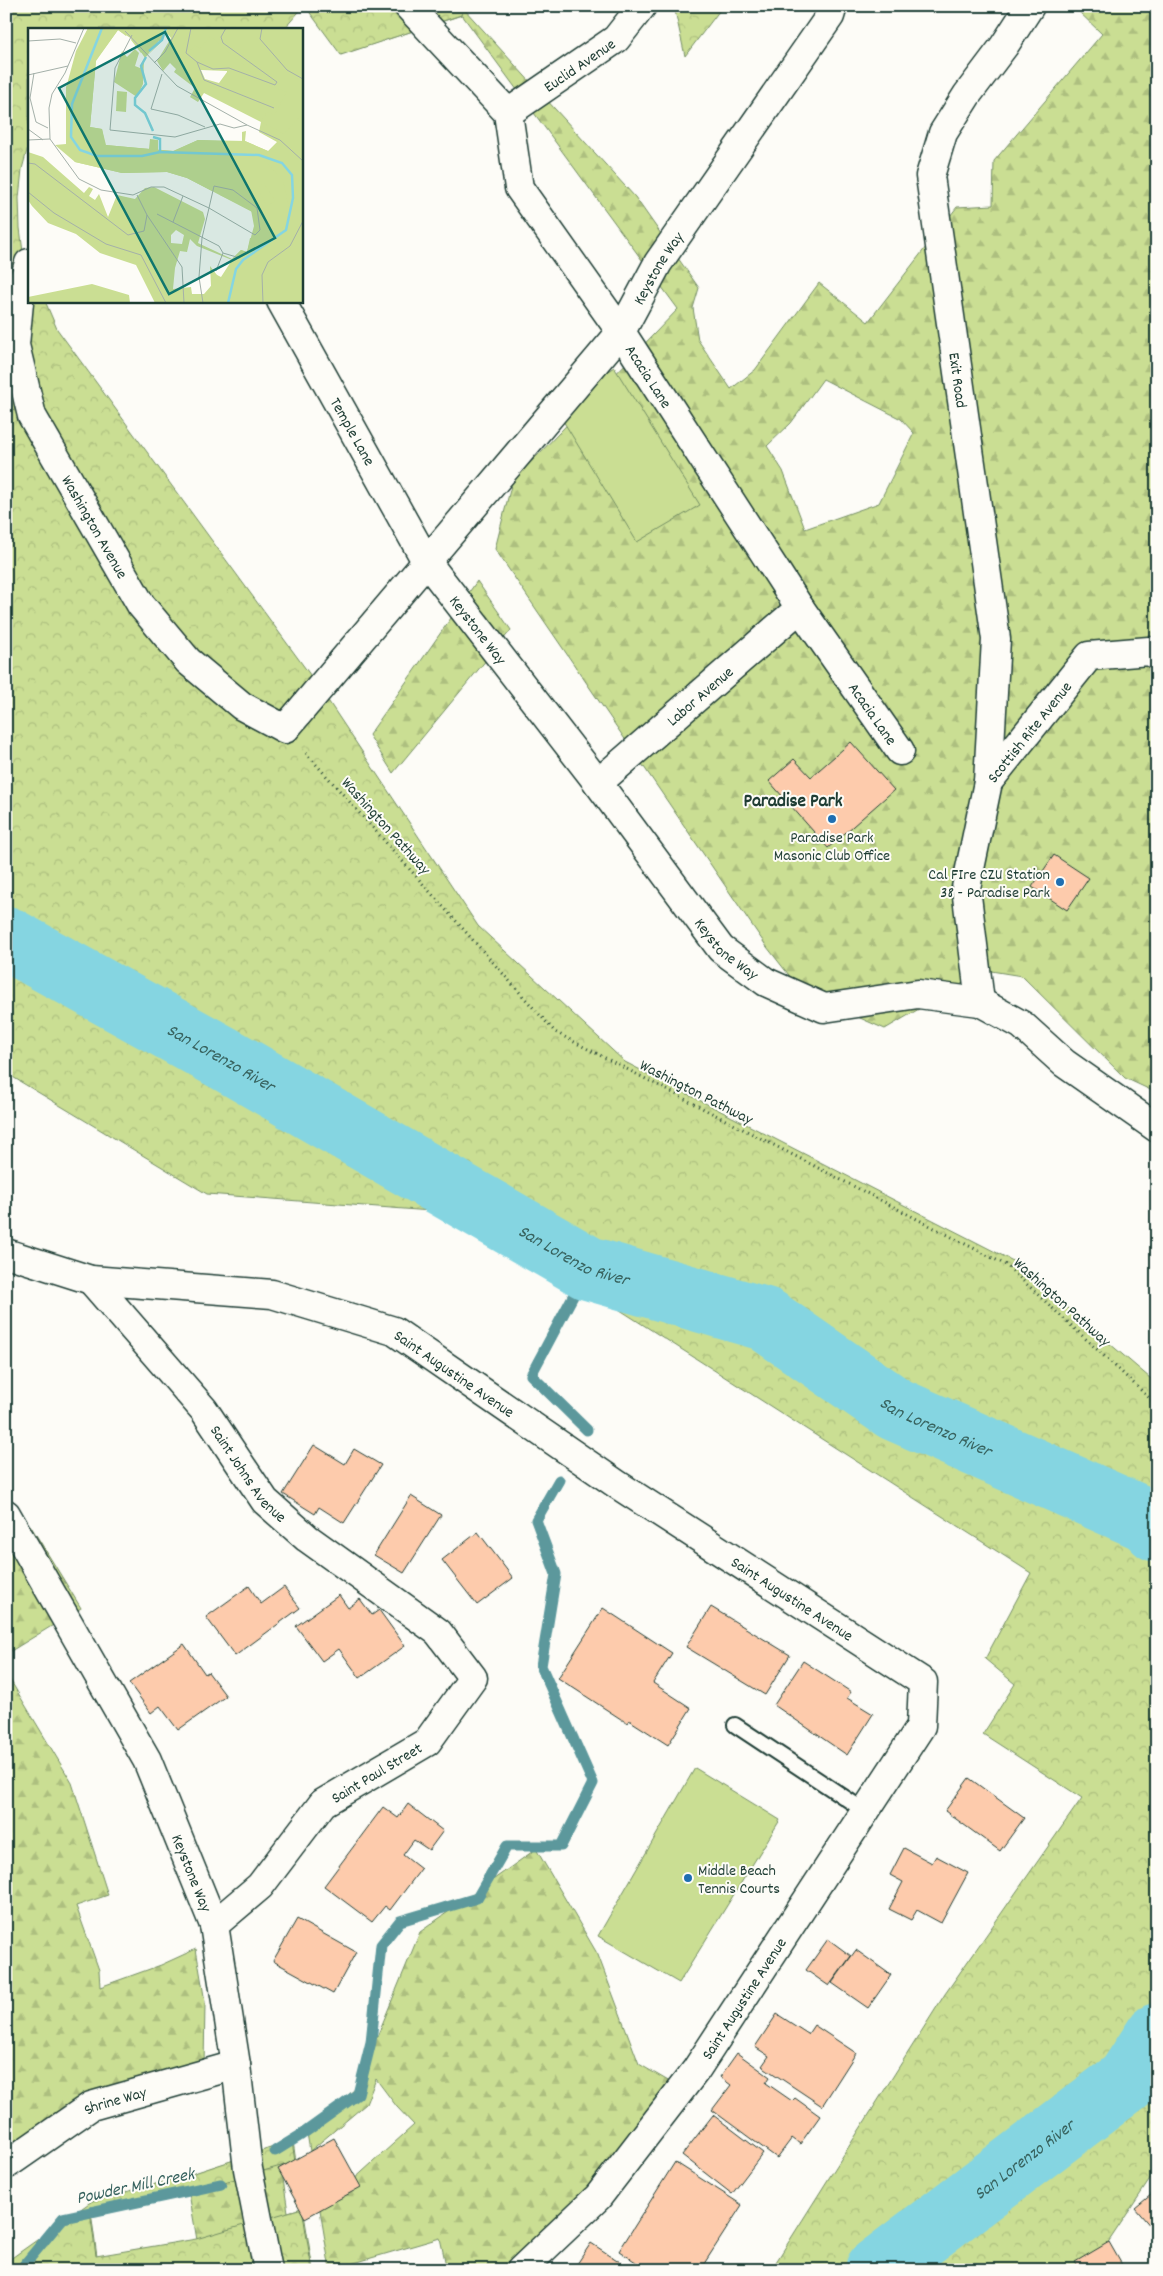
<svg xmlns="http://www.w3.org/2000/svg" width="1163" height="2276" font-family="Dekko,sans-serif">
<defs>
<pattern id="forest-firs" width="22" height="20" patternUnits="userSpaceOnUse" patternTransform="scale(1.25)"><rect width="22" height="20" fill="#cade93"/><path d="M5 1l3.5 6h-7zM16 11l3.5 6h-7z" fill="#adbf7f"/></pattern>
<pattern id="park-crowns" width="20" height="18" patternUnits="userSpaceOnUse" patternTransform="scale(1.25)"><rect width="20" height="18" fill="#cade93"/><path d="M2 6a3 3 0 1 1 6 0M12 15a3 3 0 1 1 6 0" fill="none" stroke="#adbf7f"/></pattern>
</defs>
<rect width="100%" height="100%" fill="#fdfcf7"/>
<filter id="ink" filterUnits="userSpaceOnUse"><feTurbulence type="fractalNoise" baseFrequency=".02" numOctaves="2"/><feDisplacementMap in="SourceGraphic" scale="10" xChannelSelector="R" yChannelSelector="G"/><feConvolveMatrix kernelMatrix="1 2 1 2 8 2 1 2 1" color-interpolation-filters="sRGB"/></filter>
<g filter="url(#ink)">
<!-- forest -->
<path fill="url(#forest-firs)" stroke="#748e64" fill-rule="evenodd" d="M 306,6 L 468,6 L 464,9 L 635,197 L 699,288 L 693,308 L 698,340 L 731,389 L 755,370 L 819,283 L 868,322 L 957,207 L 993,205 L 994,161 L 1102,34 L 1075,8 L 1070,6 L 1157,6 L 1157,1093 L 1125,1078 L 1022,976 L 985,970 L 885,1029 L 803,993 L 767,947 L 495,549 L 512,482 L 678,309 L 462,15 L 342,54 ZM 823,379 L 901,419 L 914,433 L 879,503 L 805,529 L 783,471 L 767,446 L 791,423 Z
M 477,581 L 511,630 L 393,773 L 369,735 Z
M 30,1525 L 81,1608 L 6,1654 L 6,1539 Z
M 6,1673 L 72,1783 L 108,1895 L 76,1906 L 99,1970 L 100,1987 L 161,1965 L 196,1949 L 205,2002 L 204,2066 L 80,2117 L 6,2174 Z
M 536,1849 L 598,1955 L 639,2064 L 670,2082 L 579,2212 L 503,2270 L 447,2270 L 440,2238 L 330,2270 L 320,2210 L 414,2125 L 397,2107 L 376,2079 L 366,2104 L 310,2151 L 307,2133 L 356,2088 L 420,1932 Z
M 293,2141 L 296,2162 L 281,2166 L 288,2212 L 303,2208 L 313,2270 L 6,2270 L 6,2263 L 93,2201 L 183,2177 ZM 189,2193 L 197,2240 L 97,2257 L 91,2212 Z"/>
<!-- park -->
<path fill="url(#park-crowns)" stroke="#748e64" d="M 6,6 L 304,6 L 284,29 L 29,29 L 29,143 L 22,169 L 19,198 L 20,228 L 29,301 L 45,301 L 57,329 L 319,687 L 478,926 L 625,1062 L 1013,1261 L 1157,1384 L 1157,2169 L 1107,2244 L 1078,2270 L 771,2270 L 945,1994 L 1082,1798 L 983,1734 L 1015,1684 L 985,1659 L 1031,1573 L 470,1214 L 207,1194 L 6,1073 Z
M 305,6 L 465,6 L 461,15 L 341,55 Z
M 674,6 L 723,6 L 685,56 Z
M 292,2141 L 295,2162 L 189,2192 L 90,2211 L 96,2256 L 196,2239 L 302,2208 L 312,2270 L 6,2270 L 6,2262 L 92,2201 L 182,2177 Z"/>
<!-- pitch -->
<path fill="#cade93" stroke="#748e64" d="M 614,367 L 700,505 L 637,542 L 554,406 Z
M 695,1768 L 780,1820 L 679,1983 L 598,1936 Z"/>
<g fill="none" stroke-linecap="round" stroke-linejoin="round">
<!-- stream -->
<path stroke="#5c989c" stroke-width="11" d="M 587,1430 L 531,1375 L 588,1268
M 275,2151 L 301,2135 L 358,2094 L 371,2042 L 381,1945 L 400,1921 L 477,1898 L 507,1846 L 561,1846 L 593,1783 L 541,1666 L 556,1574 L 536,1520 L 559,1480
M 20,2270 L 63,2218 L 221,2184"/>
<!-- river -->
<g stroke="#85d5e1" stroke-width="64">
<path id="s1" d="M 6,938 L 227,1060 L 588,1268 L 765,1319 L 895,1409 L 1147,1520 L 1157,1530"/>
<path id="s2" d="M 877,2270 L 1128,2080 L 1157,2035"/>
</g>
</g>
<!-- building -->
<path fill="#fdcbac" stroke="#1f3d34" d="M 851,742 L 894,790 L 828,848 L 769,781 L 794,759 L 811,777 Z
M 1054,855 L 1089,878 L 1067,910 L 1032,887 Z
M 314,1445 L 345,1464 L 354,1449 L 381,1465 L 344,1523 L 319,1507 L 315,1514 L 283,1494 Z
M 411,1496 L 441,1515 L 404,1573 L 374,1555 Z
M 478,1532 L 513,1578 L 477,1605 L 442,1560 Z
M 249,1586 L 261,1604 L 284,1587 L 300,1608 L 235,1656 L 206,1617 Z
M 339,1595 L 348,1608 L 360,1599 L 372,1615 L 379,1610 L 405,1646 L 360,1678 L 339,1649 L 322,1661 L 296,1626 Z
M 711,1607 L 790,1655 L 765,1695 L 686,1647 Z
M 603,1608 L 672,1653 L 653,1683 L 691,1708 L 668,1745 L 629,1720 L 627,1723 L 558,1678 Z
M 184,1644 L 205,1674 L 208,1672 L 226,1696 L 178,1730 L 160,1706 L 151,1713 L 129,1683 Z
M 803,1661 L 851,1692 L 847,1698 L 873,1714 L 847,1755 L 774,1705 Z
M 969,1778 L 1024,1818 L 1000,1851 L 945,1811 Z
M 408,1804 L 443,1831 L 429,1850 L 414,1840 L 403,1855 L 421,1869 L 390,1910 L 385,1906 L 372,1922 L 324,1886 L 383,1807 L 398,1818 Z
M 904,1848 L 932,1863 L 936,1856 L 968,1873 L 941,1923 L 917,1910 L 911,1920 L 889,1909 L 903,1882 L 890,1875 Z
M 297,1919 L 356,1952 L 333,1994 L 273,1961 Z
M 828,1939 L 851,1956 L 829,1986 L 806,1970 Z
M 856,1950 L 891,1975 L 868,2008 L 832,1983 Z
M 777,2014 L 808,2034 L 814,2025 L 856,2053 L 822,2106 L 762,2066 L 769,2056 L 755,2047 Z
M 737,2053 L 770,2077 L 766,2083 L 792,2101 L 795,2098 L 820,2116 L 800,2144 L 792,2138 L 777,2158 L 712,2110 L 731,2085 L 720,2077 Z
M 713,2115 L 763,2153 L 732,2194 L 682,2155 Z
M 334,2138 L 361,2187 L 305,2218 L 278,2169 Z
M 675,2162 L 742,2205 L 700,2270 L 648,2270 L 619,2251 Z
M 1157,2190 L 1157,2234 L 1135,2208 Z
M 1109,2242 L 1125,2270 L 1080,2270 L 1075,2262 Z
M 591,2243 L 631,2269 L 631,2270 L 573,2270 Z"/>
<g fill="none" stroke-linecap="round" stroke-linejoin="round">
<!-- service casing -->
<g stroke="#1f3d34" stroke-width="18">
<path id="service" d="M 735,1725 L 865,1811"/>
</g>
<!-- minor casing -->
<g stroke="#1f3d34" stroke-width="31">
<g id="minor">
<path id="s3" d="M 408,6 L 508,113 L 519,188 L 621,332 L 800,608 L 900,751"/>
<path id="s4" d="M 508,113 L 616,39 L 642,6"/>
<path id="s5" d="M 29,263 L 20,292 L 15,345 L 32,416 L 141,605 L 188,661 L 242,706 L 285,729 L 621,332 L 658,263 L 830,16 L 833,6"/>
<path id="s6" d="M 281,301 L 426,561 L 598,783 L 721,949 L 766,982 L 824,1008 L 918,994 L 980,1002 L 1022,1025 L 1064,1063 L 1157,1128"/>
<path d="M 988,782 L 996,639 L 930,176 L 943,133 L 967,95 L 1004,46 L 1030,6"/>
<path id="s7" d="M 598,783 L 800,608"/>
<path id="s8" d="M 980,1002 L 966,888 L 988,782 L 1089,656 L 1149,651 L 1157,655"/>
<path id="s9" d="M 6,1253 L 91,1280 L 272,1294 L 394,1331 L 618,1485 L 923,1682 L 921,1726 L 696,2070 L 598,2197 L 521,2270"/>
<path id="s10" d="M 91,1280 L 204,1410 L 265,1501 L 307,1538 L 438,1632 L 473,1678 L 427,1742 L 323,1803 L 260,1886 L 214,1925"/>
<path id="s11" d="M 6,1514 L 147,1760 L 214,1925 L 236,2065 L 248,2169 L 268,2270"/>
<path id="s12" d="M 6,2165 L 91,2106 L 236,2065"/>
</g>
</g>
<!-- path -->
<path stroke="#1f3d34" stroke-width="3" stroke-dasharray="1 4" stroke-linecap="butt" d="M 306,753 L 555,1032 L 1006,1265 L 1157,1405"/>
<!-- service -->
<use href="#service" stroke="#fdfcf7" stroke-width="14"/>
<!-- minor -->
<use href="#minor" stroke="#fdfcf7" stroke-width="28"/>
</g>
</g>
<!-- markers -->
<g fill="#1f6fb2" stroke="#fdfcf7" stroke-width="2">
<circle cx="832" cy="819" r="5"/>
<circle cx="1060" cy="882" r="5"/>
<circle cx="688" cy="1878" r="5"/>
</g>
<g text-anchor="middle" stroke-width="4" stroke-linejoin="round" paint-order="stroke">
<!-- street labels -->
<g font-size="16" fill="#1f3d34" stroke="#fdfcf7">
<text dy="6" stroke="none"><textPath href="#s4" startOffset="86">Euclid Avenue</textPath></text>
<text dy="6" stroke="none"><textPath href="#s5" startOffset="1161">Keystone Way</textPath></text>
<text dy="6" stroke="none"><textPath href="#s3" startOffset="451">Acacia Lane</textPath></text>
<text transform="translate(959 380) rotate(82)" y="6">Exit Road</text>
<text dy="6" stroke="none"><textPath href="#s6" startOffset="149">Temple Lane</textPath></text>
<text dy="6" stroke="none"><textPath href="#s5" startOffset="284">Washington Avenue</textPath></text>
<text dy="6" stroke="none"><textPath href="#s6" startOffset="384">Keystone Way</textPath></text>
<text dy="6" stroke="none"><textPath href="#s7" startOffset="134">Labor Avenue</textPath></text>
<text dy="6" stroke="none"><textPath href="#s3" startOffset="856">Acacia Lane</textPath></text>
<text dy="6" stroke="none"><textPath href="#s8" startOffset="288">Scottish Rite Avenue</textPath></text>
<text transform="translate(387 825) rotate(48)" y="6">Washington Pathway</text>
<text dy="6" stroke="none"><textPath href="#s6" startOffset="789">Keystone Way</textPath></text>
<text transform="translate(697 1091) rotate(27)" y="6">Washington Pathway</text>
<text transform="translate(1063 1301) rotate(42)" y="6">Washington Pathway</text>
<text dy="6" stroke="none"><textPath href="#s9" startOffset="472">Saint Augustine Avenue</textPath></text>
<text dy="6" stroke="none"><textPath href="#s10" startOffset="250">Saint Johns Avenue</textPath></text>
<text dy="6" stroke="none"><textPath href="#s9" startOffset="878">Saint Augustine Avenue</textPath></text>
<text transform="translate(376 1772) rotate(-31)" y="6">Saint Paul Street</text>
<text dy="6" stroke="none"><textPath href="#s11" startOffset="405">Keystone Way</textPath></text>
<text transform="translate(743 1998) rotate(-57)" y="6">Saint Augustine Avenue</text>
<text dy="6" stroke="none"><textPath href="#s12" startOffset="128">Shrine Way</textPath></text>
</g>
<!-- poi labels -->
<g font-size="16" fill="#1f3d34" stroke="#fdfcf7">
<text x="832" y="842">Paradise Park<tspan x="832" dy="18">Masonic Club Office</tspan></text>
<text x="1050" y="879" text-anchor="end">Cal FIre CZU Station<tspan x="1050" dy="18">38 - Paradise Park</tspan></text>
<text x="698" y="1875" text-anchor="start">Middle Beach<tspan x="698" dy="18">Tennis Courts</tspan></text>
</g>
<!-- water labels -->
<g font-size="18" font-style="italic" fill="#38635f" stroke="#fdfcf7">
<text dy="6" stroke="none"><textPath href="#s1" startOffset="246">San Lorenzo River</textPath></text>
<text dy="6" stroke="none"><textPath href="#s1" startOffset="651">San Lorenzo River</textPath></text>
<text dy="6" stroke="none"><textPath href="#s1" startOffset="1056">San Lorenzo River</textPath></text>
<text dy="6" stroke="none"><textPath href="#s2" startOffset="184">San Lorenzo River</textPath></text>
<text transform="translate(135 2185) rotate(-12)" y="6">Powder Mill Creek</text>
</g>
<!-- quarter labels -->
<g font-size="19" font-weight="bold" fill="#1f3d34" stroke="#fdfcf7">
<text x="793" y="806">Paradise Park</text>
</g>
</g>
<!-- overview -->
<g transform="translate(28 28)">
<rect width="275" height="275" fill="#fdfcf7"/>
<path d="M 60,0 L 239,0 L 275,28 L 275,275 L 127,275 L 108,237 L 72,225 L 48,206 L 20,195 L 4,178 L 0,172 L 0,124 L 15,129 L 56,165 L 61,159 L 65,161 L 61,168 L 67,172 L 71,166 L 80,189 L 89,167 L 107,171 L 117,160 L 126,159 L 175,184 L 177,191 L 170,215 L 204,231 L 213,222 L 219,224 L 226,198 L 223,182 L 192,167 L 194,157 L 184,163 L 159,150 L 139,144 L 94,145 L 47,134 L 38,117 L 38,60 L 48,23 ZM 90,2 L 104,11 L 117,30 L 138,4 L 143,10 L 129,33 L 135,43 L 142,35 L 148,41 L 146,44 L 167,60 L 162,69 L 170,74 L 176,65 L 233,94 L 231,104 L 249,114 L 240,123 L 217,113 L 218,103 L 214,104 L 214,114 L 170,112 L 145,123 L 130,122 L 130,112 L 122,111 L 121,121 L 78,117 L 74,101 L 62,99 L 68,32 ZM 173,42 L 199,43 L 199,44 L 191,55 L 177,51 ZM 148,202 L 156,207 L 154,216 L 143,215 L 143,207 ZM 162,211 L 169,218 L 204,232 L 193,249 L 185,245 L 183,258 L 176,266 L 164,266 L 163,259 L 145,261 L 147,240 L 152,223 L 159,224 ZM 107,21 L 111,25 L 107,38 L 112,40 L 116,32 L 115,56 L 109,69 L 86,54 L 94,23 L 99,29 Z" fill="#cade93" fill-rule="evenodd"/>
<path d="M 60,0 L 101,0 L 98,8 L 90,2 L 68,33 L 62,99 L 74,101 L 77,117 L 146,123 L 170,112 L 217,113 L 240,123 L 234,130 L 255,152 L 262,185 L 250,210 L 211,244 L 186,271 L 188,275 L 174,275 L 183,258 L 182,238 L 192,251 L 202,242 L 204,231 L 213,222 L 219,224 L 222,210 L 231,210 L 237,204 L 232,188 L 159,150 L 139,144 L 94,145 L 47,134 L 27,117 L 38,116 L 38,60 ZM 108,0 L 147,0 L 142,8 L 138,4 L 132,15 L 117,30 L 132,14 L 129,11 L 113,25 L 103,12 ZM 162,0 L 275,0 L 275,85 L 256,106 L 233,94 L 239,84 L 246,87 L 259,64 L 233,55 L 233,52 L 182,8 L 172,21 L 167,17 L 156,30 L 154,20 ZM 64,256 L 101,267 L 102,275 L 0,275 L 0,269 Z" fill="#cade93"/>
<path d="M 236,155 L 247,173 L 239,178 L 229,160 Z" fill="#cade93"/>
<path d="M 89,63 L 99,64 L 98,84 L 88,83 Z" fill="#cade93"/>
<path fill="none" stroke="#85d5e1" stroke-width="2.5" d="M 74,0 L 44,76 L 43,109 L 52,122 L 69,128 L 114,128 L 132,124 L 231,127 L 254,135 L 264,147 L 265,170 L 258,202 L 215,232 L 208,241 L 200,275M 121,23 L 134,12 L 138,0M 118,29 L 113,38 L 118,56 L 107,70 L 107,77 L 117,85 L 125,103M 125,109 L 132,111 L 132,124"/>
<path fill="none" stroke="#a4b0a9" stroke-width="1" d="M 56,0 L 37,45 L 24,66 L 21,80 L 22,111 L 51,151 L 73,162 L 105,167 L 123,159 L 136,159 L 181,180 L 227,207 L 232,202 L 229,180 L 205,162 L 186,158 L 181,180 L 174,210 L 171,249 L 175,275M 163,0 L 158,25 L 169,34 L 185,41 L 201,40 L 247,57 L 249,54 L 195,15 L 193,9 L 198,0M 234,0 L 232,11 L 259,42 L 275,51M 97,3 L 149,58 L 219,97 L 252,112 L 275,133M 104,7 L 87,40 L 82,102 L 147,109 L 192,96 L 206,100 L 219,97M 0,13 L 32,11 L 48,15M 169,34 L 176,52 L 246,80M 126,35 L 137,24 L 150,0M 6,45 L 2,70 L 8,94 L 20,100M 134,46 L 123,81 L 150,87 L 177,99M 0,47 L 40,38M 0,101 L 15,112M 0,112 L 22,111M 0,135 L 7,136 L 100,207 L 116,203 L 119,187 L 109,167M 0,164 L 26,185 L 78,216 L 113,227 L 138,275M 129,186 L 191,218 L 195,225 L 212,230M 119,187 L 154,239 L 156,275M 145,194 L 155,168M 188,243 L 195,225M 235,275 L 234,247 L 240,234 L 262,218 L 275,193"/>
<path fill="#0f766e" fill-opacity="0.15" stroke="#0f766e" stroke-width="2.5" d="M 137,4 L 247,210 L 141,266 L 31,60 Z"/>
<rect width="275" height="275" fill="none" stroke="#1f3d34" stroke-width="2.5"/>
</g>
<!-- margin -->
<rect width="1163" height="2276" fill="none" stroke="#fdfcf7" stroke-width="25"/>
<rect x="12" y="12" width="1138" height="2251" fill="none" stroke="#1f3d34" stroke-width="2" filter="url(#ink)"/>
</svg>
